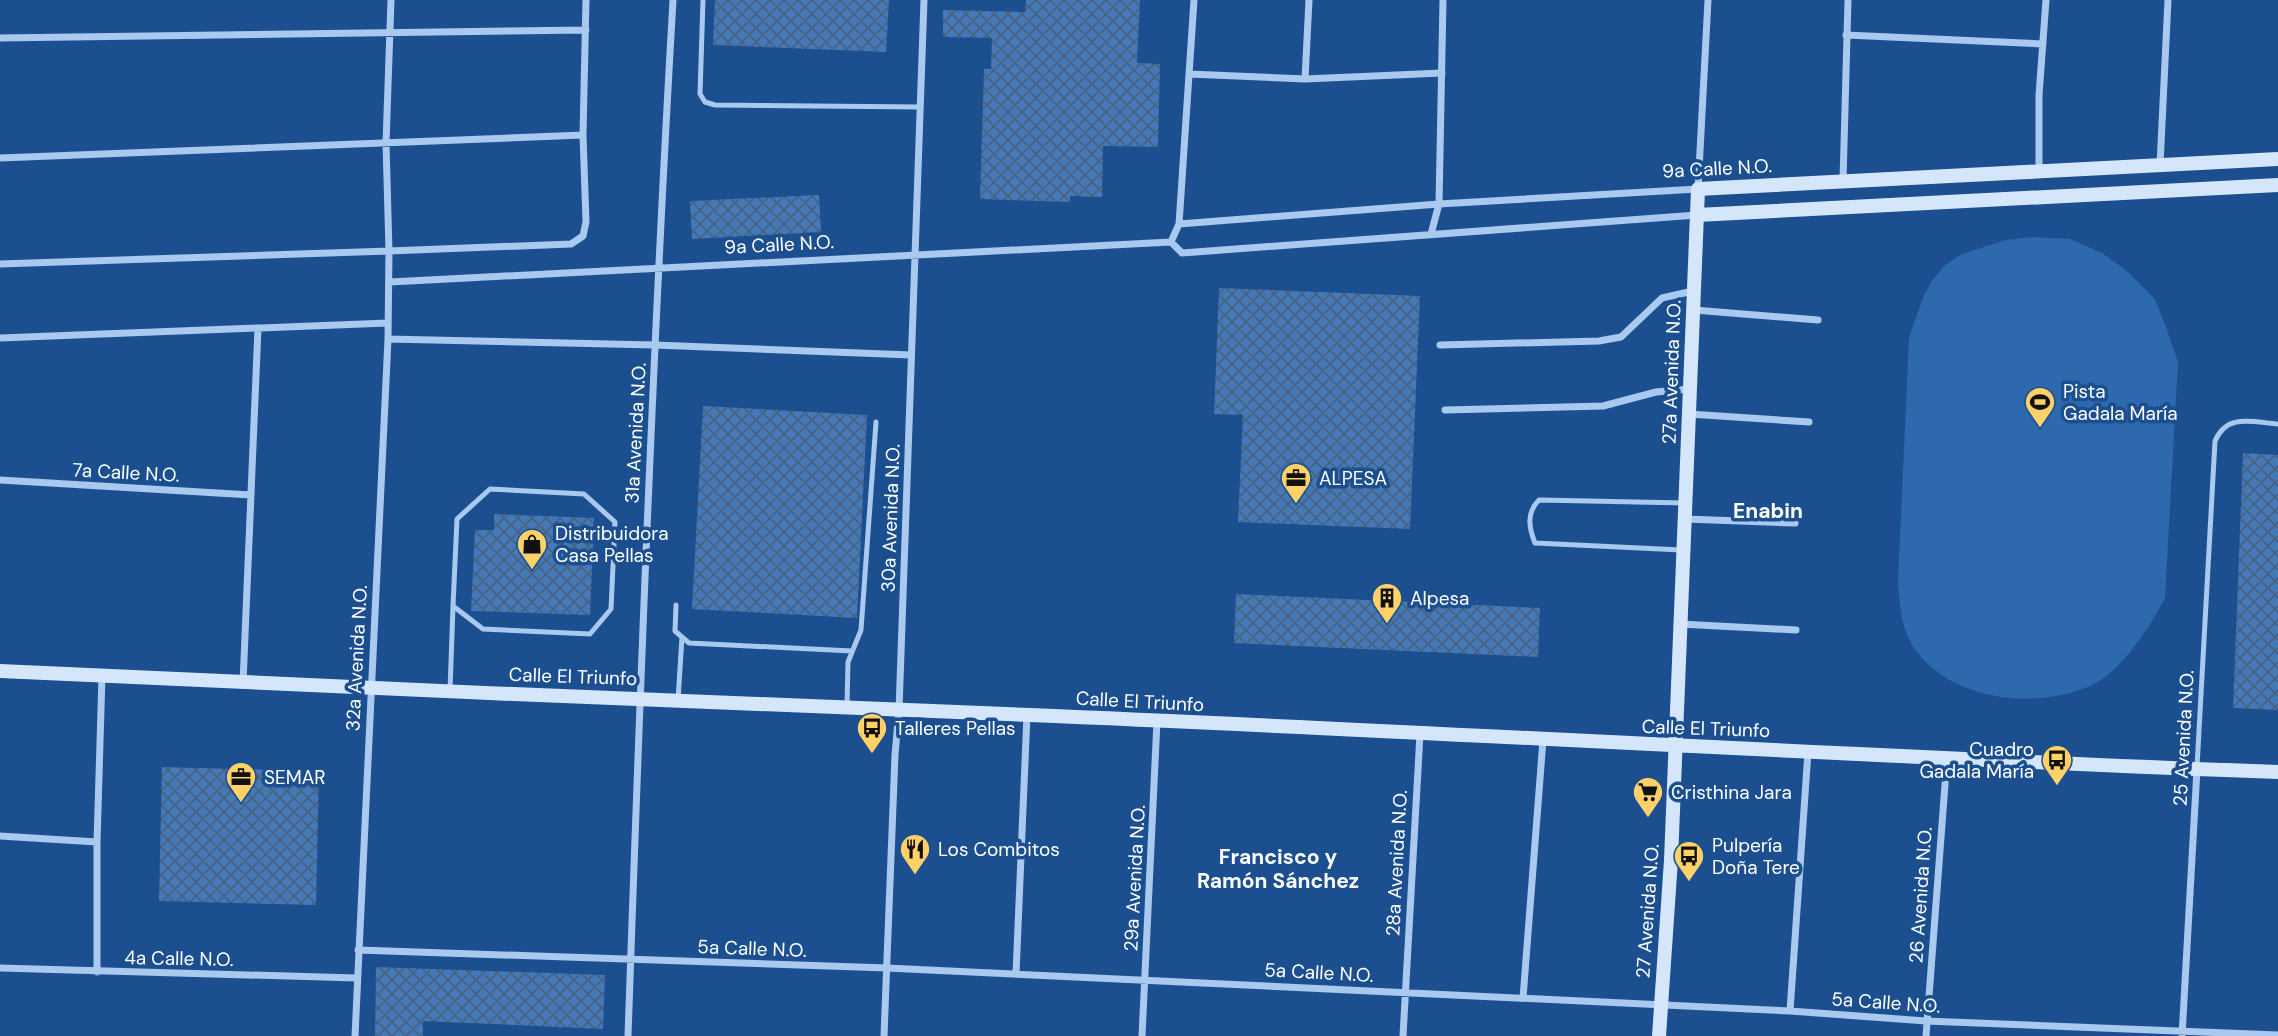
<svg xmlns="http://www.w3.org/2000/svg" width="2278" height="1036" font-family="'DM Sans',sans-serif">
<defs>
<pattern id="building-cross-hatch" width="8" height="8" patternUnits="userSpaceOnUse" patternTransform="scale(1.75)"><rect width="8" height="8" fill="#4478b7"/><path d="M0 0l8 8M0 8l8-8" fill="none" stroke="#486282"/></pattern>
</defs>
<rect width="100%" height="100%" fill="#1b4f8f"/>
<!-- grass -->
<path fill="#2e69ad" d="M 2033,237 L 2070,239 L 2102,253 L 2126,270 L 2155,299 L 2167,330 L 2178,362 L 2165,598 C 2149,628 2122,672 2090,686 C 2036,710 1951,701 1915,649 C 1901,629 1900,606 1898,583 L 1909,337 L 1923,298 L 1931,282 L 1945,265 L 1962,254 L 2006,240 Z"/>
<!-- building -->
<path fill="url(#building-cross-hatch)" d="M 715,0 L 889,0 L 886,52 L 713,45 Z
M 1026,0 L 1140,0 L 1137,63 L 1160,64 L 1158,147 L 1103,146 L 1102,197 L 1070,196 L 1070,202 L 980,199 L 984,69 L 991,69 L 992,38 L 943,37 L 943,10 L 1025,12 Z
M 819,195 L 821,232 L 692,239 L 690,201 Z
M 1219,288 L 1420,296 L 1410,529 L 1238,522 L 1243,415 L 1214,414 Z
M 703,406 L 867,415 L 857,618 L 692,609 Z
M 2243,453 L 2278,455 L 2278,710 L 2233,708 Z
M 494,514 L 594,518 L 590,615 L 471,611 L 475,530 L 494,530 Z
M 1236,594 L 1540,608 L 1538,657 L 1234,643 Z
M 162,767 L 319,771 L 316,905 L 159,901 Z
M 376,967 L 605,975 L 603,1029 L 423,1021 L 423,1036 L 375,1036 Z"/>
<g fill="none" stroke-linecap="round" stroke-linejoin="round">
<!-- lane -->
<path stroke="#a9c9ee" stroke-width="5" d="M 703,0 L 700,94 L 705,102 L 715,105 L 920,107
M 490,489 L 584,494 L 615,522 L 611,609 L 590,634 L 483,629 L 453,606 L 457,519 Z
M 1681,550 L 1535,543 C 1529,528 1526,513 1539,500 L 1685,503
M 676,605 L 675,631 L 689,643 L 852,651
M 450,690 L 453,606
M 678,700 L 682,637
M 847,705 L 848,662 L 861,630 L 876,422
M 2197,767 L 2215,441 C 2227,413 2252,422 2278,424"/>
<!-- street -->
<path stroke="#a9c9ee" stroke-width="7" d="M 1846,35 L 2043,44
M 0,38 L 586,30
M 1189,74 L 1305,79 L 1442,73
M 1305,79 L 1309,0
M 0,158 L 583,135
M 2160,165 L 2168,0
M 2039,171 L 2039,95 L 2046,0
M 1843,181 L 1848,0
M 1179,224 L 1194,0
M 1431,234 L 1439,204 L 1443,0
M 1171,242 L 1182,253 L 1697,215
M 0,264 L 389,251 L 386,143 L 391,0
M 390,282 L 1171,242 L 1179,224 L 1439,204 L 1698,189 L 1708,0
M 1694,310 L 1818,320
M 0,338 L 388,323
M 388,339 L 655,345 L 911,355
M 1440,345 L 1599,341 L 1621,337 L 1662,298 L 1693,291
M 1445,410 L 1603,406 L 1656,392 L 1690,389
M 1689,414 L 1809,422
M 0,480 L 251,495
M 1685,519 L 1795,523
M 1680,624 L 1796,630
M 243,683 L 258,328
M 0,836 L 97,842
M 358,950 L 887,968 L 1790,1011 L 1926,1021 L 2278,1035
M 0,968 L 357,978
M 97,972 L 97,842 L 102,676
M 1016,974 L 1027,715
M 1523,998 L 1543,740
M 1790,1011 L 1808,752
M 355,1036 L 388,339 L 389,251 L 571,244 L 583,236 L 586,222 L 583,135 L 586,0
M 628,1036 C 640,690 653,345 673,0
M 884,1036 L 895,755 L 899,710 L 924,0
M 1142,1036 L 1157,721
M 1403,1036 L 1420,734
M 1926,1036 L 1947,758
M 2182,1036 L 2197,769"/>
<!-- secondary -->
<path stroke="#d6e6fa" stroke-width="14" d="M 1697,215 L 2278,185
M 0,671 C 343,688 687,701 1030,715 C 1446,732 1862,757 2278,772
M 1659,1036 L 1671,860 L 1698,189 L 2278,159"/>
</g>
<!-- icons -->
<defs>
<g id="stadium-pin" transform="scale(1.575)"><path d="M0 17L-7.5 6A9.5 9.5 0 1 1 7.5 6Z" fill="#ffd166" stroke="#1b4f8f"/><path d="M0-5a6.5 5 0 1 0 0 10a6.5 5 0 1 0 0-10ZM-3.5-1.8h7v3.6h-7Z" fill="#111"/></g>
<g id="office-pin" transform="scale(1.575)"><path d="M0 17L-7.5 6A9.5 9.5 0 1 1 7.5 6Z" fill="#ffd166" stroke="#1b4f8f"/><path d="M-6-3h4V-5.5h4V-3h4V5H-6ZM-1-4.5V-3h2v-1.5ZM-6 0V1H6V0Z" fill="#111"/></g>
<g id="shop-pin" transform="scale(1.575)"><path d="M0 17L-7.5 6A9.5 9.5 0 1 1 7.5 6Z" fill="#ffd166" stroke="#1b4f8f"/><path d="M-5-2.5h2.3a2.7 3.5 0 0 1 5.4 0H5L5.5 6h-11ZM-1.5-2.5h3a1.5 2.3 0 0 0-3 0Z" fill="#111"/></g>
<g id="building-pin" transform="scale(1.575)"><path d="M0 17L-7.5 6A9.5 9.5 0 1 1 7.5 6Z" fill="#ffd166" stroke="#1b4f8f"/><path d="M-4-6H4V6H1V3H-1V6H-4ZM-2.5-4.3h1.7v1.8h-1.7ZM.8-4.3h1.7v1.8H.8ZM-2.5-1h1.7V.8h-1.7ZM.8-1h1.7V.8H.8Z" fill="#111"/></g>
<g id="bus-pin" transform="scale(1.575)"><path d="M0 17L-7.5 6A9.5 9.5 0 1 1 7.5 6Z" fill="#ffd166" stroke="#1b4f8f"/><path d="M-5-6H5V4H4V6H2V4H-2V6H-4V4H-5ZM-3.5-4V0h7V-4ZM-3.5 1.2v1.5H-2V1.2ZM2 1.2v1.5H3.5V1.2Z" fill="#111"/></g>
<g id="supermarket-pin" transform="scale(1.575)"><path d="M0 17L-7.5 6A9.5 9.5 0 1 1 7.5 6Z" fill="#ffd166" stroke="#1b4f8f"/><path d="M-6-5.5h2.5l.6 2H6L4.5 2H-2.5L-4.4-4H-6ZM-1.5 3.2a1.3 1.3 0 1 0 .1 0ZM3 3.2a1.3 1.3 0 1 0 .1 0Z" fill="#111"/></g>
<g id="restaurant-pin" transform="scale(1.575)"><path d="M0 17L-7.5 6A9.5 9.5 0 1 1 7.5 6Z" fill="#ffd166" stroke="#1b4f8f"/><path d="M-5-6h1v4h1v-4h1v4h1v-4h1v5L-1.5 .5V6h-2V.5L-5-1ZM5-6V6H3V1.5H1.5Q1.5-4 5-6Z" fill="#111"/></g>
</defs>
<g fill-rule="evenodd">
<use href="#stadium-pin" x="2040" y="402"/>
<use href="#office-pin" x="1296" y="478"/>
<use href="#shop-pin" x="532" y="544"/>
<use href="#building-pin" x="1387" y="598"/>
<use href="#bus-pin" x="872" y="728"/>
<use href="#bus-pin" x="2057" y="760"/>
<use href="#office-pin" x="241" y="777"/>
<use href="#supermarket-pin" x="1648" y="792"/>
<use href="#restaurant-pin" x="915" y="849"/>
<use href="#bus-pin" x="1689" y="856"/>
</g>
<g text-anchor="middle" stroke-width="7" stroke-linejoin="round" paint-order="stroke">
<!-- street labels -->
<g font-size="19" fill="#fff" stroke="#1b4f8f">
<text transform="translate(1717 168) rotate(-3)" y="7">9a Calle N.O.</text>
<text transform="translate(779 244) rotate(-3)" y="7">9a Calle N.O.</text>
<text transform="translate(1671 372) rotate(-88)" y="7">27a Avenida N.O.</text>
<text transform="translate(635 433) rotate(-87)" y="7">31a Avenida N.O.</text>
<text transform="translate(126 472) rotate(3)" y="7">7a Calle N.O.</text>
<text transform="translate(890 518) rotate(-88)" y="7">30a Avenida N.O.</text>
<text transform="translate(356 658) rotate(-87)" y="7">32a Avenida N.O.</text>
<text transform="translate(573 676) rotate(2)" y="7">Calle El Triunfo</text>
<text transform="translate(1140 701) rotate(3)" y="7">Calle El Triunfo</text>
<text transform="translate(1706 728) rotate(2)" y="7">Calle El Triunfo</text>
<text transform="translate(2183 738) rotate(-87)" y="7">25 Avenida N.O.</text>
<text transform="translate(1396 863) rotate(-87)" y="7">28a Avenida N.O.</text>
<text transform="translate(1134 878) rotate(-87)" y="7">29a Avenida N.O.</text>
<text transform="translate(1920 895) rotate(-86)" y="7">26 Avenida N.O.</text>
<text transform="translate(1647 911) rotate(-86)" y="7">27 Avenida N.O.</text>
<text transform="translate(752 948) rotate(2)" y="7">5a Calle N.O.</text>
<text transform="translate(179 958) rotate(1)" y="7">4a Calle N.O.</text>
<text transform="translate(1319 972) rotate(3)" y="7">5a Calle N.O.</text>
<text transform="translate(1886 1002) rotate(4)" y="7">5a Calle N.O.</text>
</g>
<!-- poi labels -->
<g font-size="19" fill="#fff" stroke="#1b4f8f" text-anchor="start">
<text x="2063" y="398">Pista<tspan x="2063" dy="22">Gadala María</tspan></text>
<text x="1319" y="485">ALPESA</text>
<text x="555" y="540">Distribuidora<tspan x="555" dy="22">Casa Pellas</tspan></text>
<text x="1410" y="605">Alpesa</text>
<text x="895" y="735">Talleres Pellas</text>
<text x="2034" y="756" text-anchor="end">Cuadro<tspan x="2034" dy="22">Gadala María</tspan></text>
<text x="264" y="784">SEMAR</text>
<text x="1671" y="799">Cristhina Jara</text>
<text x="1712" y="852">Pulpería<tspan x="1712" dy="22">Doña Tere</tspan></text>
<text x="938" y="856">Los Combitos</text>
</g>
<!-- neighbourhood labels -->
<g font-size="21" font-weight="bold" fill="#fff" stroke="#1b4f8f">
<text x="1768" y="518">Enabin</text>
<text x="1278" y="864">Francisco y<tspan x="1278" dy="24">Ramón Sánchez</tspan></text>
</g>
</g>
</svg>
